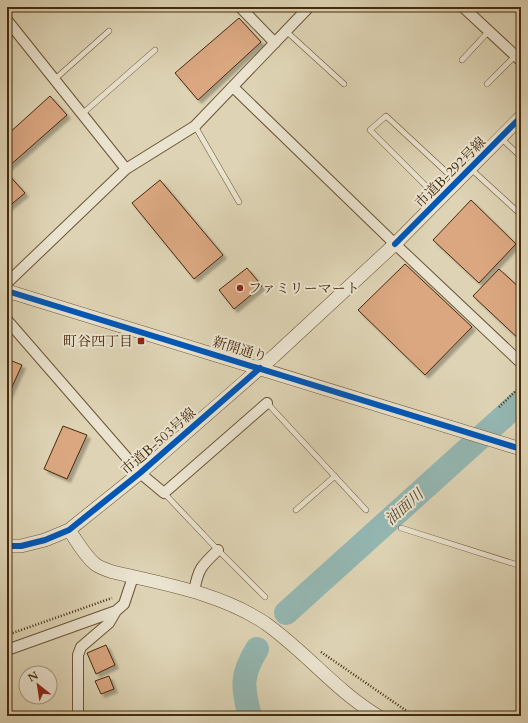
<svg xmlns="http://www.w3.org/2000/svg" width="528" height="723" font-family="Cardo,'Noto Serif JP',serif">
<defs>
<filter id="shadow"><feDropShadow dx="3.5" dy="3.5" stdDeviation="1" flood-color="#0004"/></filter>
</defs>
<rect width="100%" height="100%" fill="#ded4b5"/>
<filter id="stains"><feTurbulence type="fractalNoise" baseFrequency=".005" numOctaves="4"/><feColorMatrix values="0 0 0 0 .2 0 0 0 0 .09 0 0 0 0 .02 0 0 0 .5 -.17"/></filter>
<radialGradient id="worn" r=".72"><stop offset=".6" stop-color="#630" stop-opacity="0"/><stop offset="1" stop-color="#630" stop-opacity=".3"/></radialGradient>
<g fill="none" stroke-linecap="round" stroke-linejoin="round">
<!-- river -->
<path stroke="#94b7b2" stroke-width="24" d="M 286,613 L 521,401
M 250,716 C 242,687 241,675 257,649"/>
</g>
<!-- building -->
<path fill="#daa781" stroke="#452a0b" filter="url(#shadow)" d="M 239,18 L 261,42 L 198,100 L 175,73 Z
M 50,96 L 67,115 L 8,167 L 7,135 Z
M 7,173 L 25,193 L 7,208 Z
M 160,180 L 223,255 L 194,279 L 132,203 Z
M 471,200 L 516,244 L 479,283 L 433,240 Z
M 405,264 L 472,327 L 425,375 L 358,310 Z
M 247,268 L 262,286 L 234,309 L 219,290 Z
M 499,269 L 521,289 L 521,341 L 473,296 Z
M 7,359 L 22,365 L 7,398 Z
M 63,426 L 87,435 L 67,479 L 44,469 Z
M 106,645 L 115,665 L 96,674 L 87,653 Z
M 109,676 L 114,689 L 101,694 L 95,681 Z"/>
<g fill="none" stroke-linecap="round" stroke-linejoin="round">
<!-- service casing -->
<g stroke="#6b5436" stroke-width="6">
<path id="service" d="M 286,31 L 344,84
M 462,60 L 489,31
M 54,80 L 109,31
M 487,84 L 515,56
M 82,114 L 155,50
M 195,126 L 239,202
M 501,138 L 521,157
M 471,169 L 518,212 L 521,209
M 439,199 L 370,130 L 386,116 L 456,181
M 267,403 L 366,510
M 164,493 L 218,550 L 265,597
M 296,510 L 335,476
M 401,528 L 521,566"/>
</g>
<!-- minor casing -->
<g stroke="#6b5436" stroke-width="12">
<path id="minor" d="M 240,7 L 275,43
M 463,7 L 521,61
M 7,20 L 126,169
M 233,87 L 395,244 L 521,363
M 7,283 L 126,169 L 195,126 L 309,7
M 7,320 L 140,473 L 164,493 L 267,403
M 194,592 C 198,569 201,566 218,550
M 7,650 L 116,611 L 124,604 L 133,577
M 78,716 L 78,655 L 81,647 L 109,623 L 116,611"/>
</g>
<!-- tertiary casing -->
<g stroke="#6b5436" stroke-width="14">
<path id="tertiary" d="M 7,291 L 521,449
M 69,530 C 77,541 84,555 95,564 C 100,568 107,570 113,572 C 164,584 220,593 265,623 C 305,651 336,691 378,716
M 7,546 L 21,546 L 45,540 L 69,530 L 140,473 L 274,356 L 395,244 L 521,117"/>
</g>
<!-- path -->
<path stroke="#452a0b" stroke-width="2.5" stroke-dasharray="1 2" stroke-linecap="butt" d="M 499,407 L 521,386
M 7,635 L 112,598
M 321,652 L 414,716"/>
<!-- service -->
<use href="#service" stroke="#eae3cf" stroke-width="5"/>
<!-- minor -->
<use href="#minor" stroke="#eae3cf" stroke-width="10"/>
<!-- tertiary -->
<use href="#tertiary" stroke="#eae3cf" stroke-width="13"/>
<!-- cycleway casing -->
<g stroke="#eae3cf" stroke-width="8">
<path id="cycleway" d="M 395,244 L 521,117
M 7,291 L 521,449
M 7,546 L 21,546 L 45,540 L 69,530 L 140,473 L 260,368"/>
</g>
<!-- cycleway -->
<use href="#cycleway" stroke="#0057b8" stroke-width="6"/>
</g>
<!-- markers -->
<g fill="#8f2418" stroke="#eae3cf" stroke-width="1.5">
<circle cx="240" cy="288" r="4"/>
<rect x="137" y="337" width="8" height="8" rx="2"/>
</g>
<g text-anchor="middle" stroke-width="4" stroke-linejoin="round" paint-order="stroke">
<!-- street labels -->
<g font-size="14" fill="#452a0b" stroke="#eae3cf">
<text transform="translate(450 172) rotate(-45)" y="5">市道B-292号線</text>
<text transform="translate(240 349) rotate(17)" y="5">新開通り</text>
<text transform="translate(158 441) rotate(-41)" y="5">市道B-503号線</text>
</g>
<!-- poi labels -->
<g font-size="14" fill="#452a0b" stroke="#eae3cf" text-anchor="start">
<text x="248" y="293">ファミリーマート</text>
<text x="133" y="346" text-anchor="end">町谷四丁目</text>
</g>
<!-- water labels -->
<g font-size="15" font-style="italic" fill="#55462c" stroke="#eae3cf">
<text transform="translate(404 507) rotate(-42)" y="5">油面川</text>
</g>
</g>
<!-- margin -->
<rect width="528" height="723" fill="none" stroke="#ded4b5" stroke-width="24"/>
<rect x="8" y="8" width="512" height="707" fill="none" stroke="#452a0b" stroke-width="2"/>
<rect x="12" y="12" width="504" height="699" fill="none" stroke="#452a0b"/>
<!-- north arrow -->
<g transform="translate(38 685) rotate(330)"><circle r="19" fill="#eae3cf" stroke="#a89981"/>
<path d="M0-3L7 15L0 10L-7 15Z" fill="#8f2418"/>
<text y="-6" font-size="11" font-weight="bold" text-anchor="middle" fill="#452a0b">N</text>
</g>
<rect width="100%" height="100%" filter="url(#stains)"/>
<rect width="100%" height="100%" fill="url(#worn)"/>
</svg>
